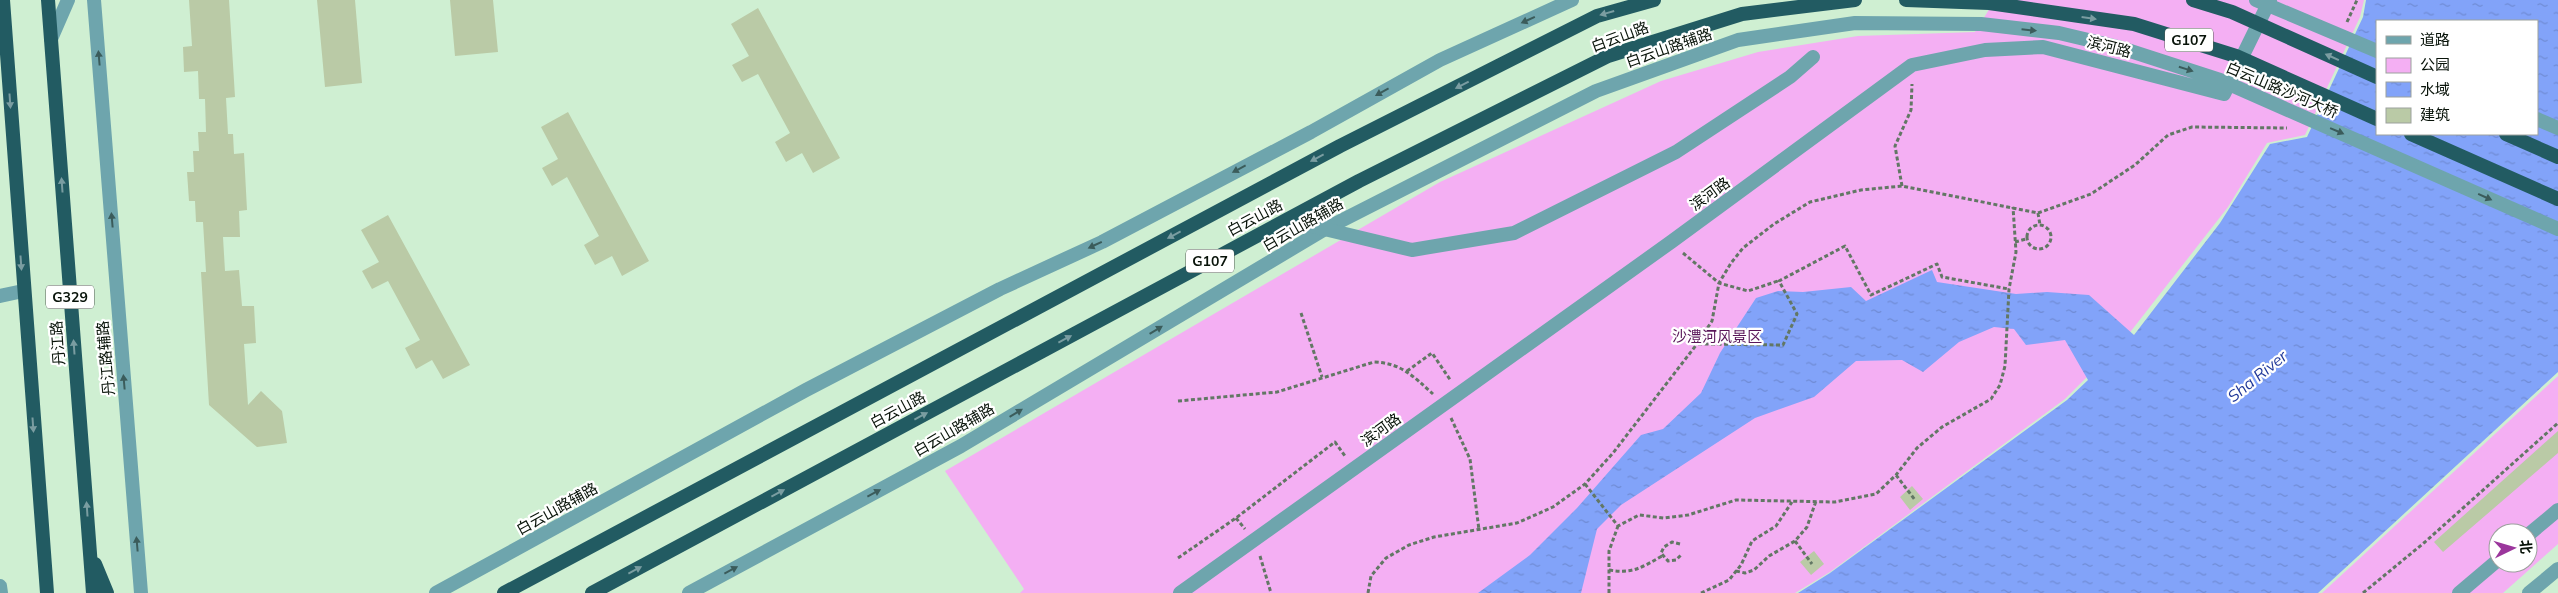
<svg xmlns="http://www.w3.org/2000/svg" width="2558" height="593" font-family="Mulish,'Noto Sans SC',sans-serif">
<defs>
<pattern id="water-ripples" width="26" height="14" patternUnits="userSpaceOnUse" patternTransform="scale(1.25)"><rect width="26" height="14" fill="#82a3f9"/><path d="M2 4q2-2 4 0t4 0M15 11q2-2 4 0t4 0" fill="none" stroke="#6f8bd4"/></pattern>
</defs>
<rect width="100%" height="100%" fill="#cfefd2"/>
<!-- park -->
<path fill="#f4aff3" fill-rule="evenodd" d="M 1995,0 L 2364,0 L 2360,17 L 2305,135 L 2267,143 L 2228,207 L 2124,340 L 2065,399 L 1830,572 L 1795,593 L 1020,593 L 1024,589 L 945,471 L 1440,182 L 1661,81 L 1758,52 L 1858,36 L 1975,32 Z
M 2558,376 L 2558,544 L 2503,593 L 2322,593 ZM 2498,533 L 2528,533 L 2528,563 L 2498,563 Z"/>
<!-- water -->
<path fill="url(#water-ripples)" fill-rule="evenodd" d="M 2366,0 L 2558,0 L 2558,372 L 2318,593 L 1798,593 L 1830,573 L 2067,400 L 2088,380 L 2065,340 L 2026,345 L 2014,329 L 1994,327 L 1959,342 L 1923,372 L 1902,360 L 1856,361 L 1814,397 L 1755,418 L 1621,505 L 1597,529 L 1581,593 L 1478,593 L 1530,555 L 1577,508 L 1641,435 L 1663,429 L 1701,393 L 1720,353 L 1756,298 L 1778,291 L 1803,292 L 1851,287 L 1866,301 L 1932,270 L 1937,282 L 2016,294 L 2047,292 L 2089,295 L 2134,335 L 2220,223 L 2270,144 L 2307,137 L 2363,17 ZM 2377,21 L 2537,21 L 2537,134 L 2377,134 Z"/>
<!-- building -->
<path fill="#bacaa6" d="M 189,0 L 229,0 L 235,97 L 226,98 L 228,134 L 233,134 L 234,154 L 244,153 L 247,210 L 239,211 L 240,237 L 223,237 L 225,271 L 239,270 L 242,306 L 254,306 L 256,343 L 244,344 L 248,405 L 261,391 L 282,411 L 287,443 L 257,447 L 209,405 L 201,272 L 206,272 L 203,222 L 196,222 L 195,201 L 189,201 L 187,172 L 194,172 L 193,151 L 199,151 L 198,132 L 206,132 L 205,99 L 199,99 L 198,71 L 184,72 L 183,47 L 192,46 Z
M 317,0 L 355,0 L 362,83 L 325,87 Z
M 450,0 L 493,0 L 498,52 L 455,56 Z
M 758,8 L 840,158 L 813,173 L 802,153 L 786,162 L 775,142 L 790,133 L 758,74 L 742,82 L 732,65 L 749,56 L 731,24 Z
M 568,112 L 649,261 L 622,276 L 612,256 L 595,265 L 584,245 L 599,236 L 567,177 L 552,186 L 542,168 L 558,159 L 541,127 Z
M 388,215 L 470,365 L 443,379 L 432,360 L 416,369 L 405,348 L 420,340 L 388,281 L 372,289 L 362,271 L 379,262 L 361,230 Z
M 2558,431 L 2558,453 L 2443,552 L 2434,542 Z
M 1912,486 L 1923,499 L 1910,510 L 1900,497 Z
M 1814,551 L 1824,564 L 1811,575 L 1800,562 Z"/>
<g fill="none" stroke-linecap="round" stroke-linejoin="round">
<!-- path -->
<path stroke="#627764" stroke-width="3" stroke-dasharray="4 2.5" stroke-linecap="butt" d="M 2347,22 L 2357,0
M 1902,186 L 1895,146 L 1911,110 L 1912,84
M 2038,213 L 2040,225
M2027 237a12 12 0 1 1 24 0a12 12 0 1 1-24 0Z
M 2015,242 L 2026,239
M 1683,253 L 1719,283 L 1748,291 L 1778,281
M 1301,313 L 1322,377
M 1698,344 L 1783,345 L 1797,314 L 1779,281 L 1845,246 L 1871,295 L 1937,264 L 1942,277 L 2009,289
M 1407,371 L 1432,353 L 1451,381
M 1178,401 L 1277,392 L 1374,362 C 1401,363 1413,376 1433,394
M 1451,418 L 1470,459 L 1479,530
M 1896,475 L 1915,500
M 1585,484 L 1618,526 L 1639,515 L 1664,518 L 1688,515 L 1736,500 L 1835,502 L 1876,494 L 1896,475 L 1917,448 L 1942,427 L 1991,399 L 2000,385 L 2005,366 L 2009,289 L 2016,252 L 2013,207
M 1236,518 L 1245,529
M 1795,541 L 1812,564
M 1680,544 L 1672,542 L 1664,547 L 1661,553 L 1668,561 L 1676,560 L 1681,555
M 1260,556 L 1271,593
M 1178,558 L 1236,518 L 1335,442 L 1345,456
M 1609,570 C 1632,574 1641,568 1662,556
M 1736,571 L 1745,573 L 1754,570 L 1769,556 L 1795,541 L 1807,527 L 1816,501
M 1368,593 L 1371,576 L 1386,558 L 1409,545 L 1434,537 L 1517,523 L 1553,507 L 1585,484 L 1613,453 L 1697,344 L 1712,321 L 1719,283 L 1731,263 L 1743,248 L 1774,224 L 1810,202 L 1861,190 L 1902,186 L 2038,213 L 2091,194 L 2135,165 L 2168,135 L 2192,127 L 2287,128
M 1609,593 L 1609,551 L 1618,526
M 1701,593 L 1729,580 L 1741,565 L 1752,541 L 1776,526 L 1792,502
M 2363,593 L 2425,542 L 2558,423"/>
<!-- minor -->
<path stroke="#6ea5ad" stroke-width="14" d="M 94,0 L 141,593
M 2256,0 L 2377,51
M 2537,119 L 2558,128
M 0,296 L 23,291
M 2528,535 L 2558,510
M 0,586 L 1,593
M 436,593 L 806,390 L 1000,289 L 1102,242 L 1311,132 L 1440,60 L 1572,0
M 689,593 L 961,446 L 1325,229 L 1596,91 L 1738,40 L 1855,23 L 1981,24 L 2059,33 L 2118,47 L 2220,80 L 2558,229
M 1180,593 L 1671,242 L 1912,65 L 1985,50 L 2043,47 L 2224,94 L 2270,0
M 2459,593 L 2498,560"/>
<!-- tertiary -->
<path stroke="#6ea5ad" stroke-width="14" d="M 51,39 L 68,0
M 1287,220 L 1412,250 L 1514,233 L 1676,152 L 1790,77 L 1813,57
M 2529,593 L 2558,569"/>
<!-- trunk -->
<path stroke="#225b62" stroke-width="14" d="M 3,0 L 47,593
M 48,0 L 93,593
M 1906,0 L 1989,3 L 2134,24 L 2236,56 L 2377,119
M 2193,0 L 2232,12 L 2377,77
M 2411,134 L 2558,199
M 2506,134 L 2558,157
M 95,564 L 107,593
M 504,593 L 1340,146 L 1597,16 L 1654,0
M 592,593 L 1359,181 L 1608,56 L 1742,14 L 1855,0"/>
</g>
<!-- one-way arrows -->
<defs><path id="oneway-solid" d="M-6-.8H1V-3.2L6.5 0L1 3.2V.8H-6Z" transform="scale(1.25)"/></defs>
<g fill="#7a9da1">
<use href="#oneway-solid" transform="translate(1607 13) rotate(164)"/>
<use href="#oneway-solid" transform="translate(2089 18) rotate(8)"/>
<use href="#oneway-solid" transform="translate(2332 57) rotate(-156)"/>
<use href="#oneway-solid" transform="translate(1462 85) rotate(153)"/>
<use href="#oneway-solid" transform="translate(10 101) rotate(86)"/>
<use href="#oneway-solid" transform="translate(1317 158) rotate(152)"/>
<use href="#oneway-solid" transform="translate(62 185) rotate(-94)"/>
<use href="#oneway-solid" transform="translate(1174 235) rotate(152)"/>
<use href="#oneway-solid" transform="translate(21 263) rotate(86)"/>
<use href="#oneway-solid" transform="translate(1065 339) rotate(-28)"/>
<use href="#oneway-solid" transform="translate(74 347) rotate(-94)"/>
<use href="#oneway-solid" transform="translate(921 416) rotate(-28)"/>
<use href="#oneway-solid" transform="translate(33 425) rotate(86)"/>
<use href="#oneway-solid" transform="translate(778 493) rotate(-28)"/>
<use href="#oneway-solid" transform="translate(87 509) rotate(-94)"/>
<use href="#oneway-solid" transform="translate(635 570) rotate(-28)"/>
</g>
<g fill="#3b5c5b">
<use href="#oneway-solid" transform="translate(1528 20) rotate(156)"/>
<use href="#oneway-solid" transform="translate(2029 30) rotate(6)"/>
<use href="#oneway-solid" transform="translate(99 58) rotate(-95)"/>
<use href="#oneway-solid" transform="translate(2186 69) rotate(18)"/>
<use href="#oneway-solid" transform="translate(1382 92) rotate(151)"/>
<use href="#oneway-solid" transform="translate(2337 131) rotate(23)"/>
<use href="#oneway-solid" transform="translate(1239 169) rotate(152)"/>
<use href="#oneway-solid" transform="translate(2485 197) rotate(24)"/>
<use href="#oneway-solid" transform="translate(112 220) rotate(-95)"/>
<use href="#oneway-solid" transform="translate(1095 245) rotate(155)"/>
<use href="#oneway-solid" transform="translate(1156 330) rotate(-31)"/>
<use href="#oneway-solid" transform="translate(124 382) rotate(-95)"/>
<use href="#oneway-solid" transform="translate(1016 413) rotate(-31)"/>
<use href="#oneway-solid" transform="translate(874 493) rotate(-28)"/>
<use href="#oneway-solid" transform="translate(137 544) rotate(-95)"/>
<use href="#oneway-solid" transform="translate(731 570) rotate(-28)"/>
</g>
<g text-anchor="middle" stroke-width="4.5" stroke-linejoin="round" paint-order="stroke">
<!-- shield labels -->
<g fill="#fff" stroke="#525a53" stroke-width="1">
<rect x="2165" y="28.5" width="48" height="23" rx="4"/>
<rect x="1186" y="249.5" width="48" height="23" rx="4"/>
<rect x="46" y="285.5" width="48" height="23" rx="4"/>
</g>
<g font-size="14" font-weight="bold" fill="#081309">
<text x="2189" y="45">G107</text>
<text x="1210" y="266">G107</text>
<text x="70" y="302">G329</text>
</g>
<!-- street labels -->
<g font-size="15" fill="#081309" stroke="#fff">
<text transform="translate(1620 37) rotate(-20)" y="5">白云山路</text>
<text transform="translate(2109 47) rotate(14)" y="5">滨河路</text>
<text transform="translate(1669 48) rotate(-19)" y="5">白云山路辅路</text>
<text transform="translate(2282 90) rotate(23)" y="5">白云山路沙河大桥</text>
<text transform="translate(1710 194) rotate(-36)" y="5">滨河路</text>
<text transform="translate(1255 218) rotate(-28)" y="5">白云山路</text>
<text transform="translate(1303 225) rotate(-30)" y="5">白云山路辅路</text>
<text transform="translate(58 343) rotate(-94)" y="5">丹江路</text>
<text transform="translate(106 358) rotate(-95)" y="5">丹江路辅路</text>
<text transform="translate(898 410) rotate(-28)" y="5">白云山路</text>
<text transform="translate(954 430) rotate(-30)" y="5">白云山路辅路</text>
<text transform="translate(1381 430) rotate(-36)" y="5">滨河路</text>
<text transform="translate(557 509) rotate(-29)" y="5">白云山路辅路</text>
</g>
<!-- park labels -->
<g font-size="15" fill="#591659" stroke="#fff">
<text x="1717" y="342">沙澧河风景区</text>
</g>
<!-- water labels -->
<g font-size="16" font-style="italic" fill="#21399a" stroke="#fff">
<text transform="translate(2257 376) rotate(-39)" y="6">Sha River</text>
</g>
</g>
<!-- legend -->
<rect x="2376" y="20" width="162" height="115" fill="#ffffff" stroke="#9ca19d"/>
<rect x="2386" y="36" width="25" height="8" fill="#6ea5ad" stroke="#9ca19d"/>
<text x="2420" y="45" font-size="15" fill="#081309">道路</text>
<rect x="2386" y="58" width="25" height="15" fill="#f4aff3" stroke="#9ca19d"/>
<text x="2420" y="70" font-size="15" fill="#081309">公园</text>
<rect x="2386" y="82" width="25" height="15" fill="url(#water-ripples)" stroke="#9ca19d"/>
<text x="2420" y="95" font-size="15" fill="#081309">水域</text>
<rect x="2386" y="108" width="25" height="15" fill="#bacaa6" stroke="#9ca19d"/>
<text x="2420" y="120" font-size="15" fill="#081309">建筑</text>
<!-- north arrow -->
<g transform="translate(2513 548) rotate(85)"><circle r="24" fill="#ffffff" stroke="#9ca19d"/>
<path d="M0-4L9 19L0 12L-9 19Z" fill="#9b369c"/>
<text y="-8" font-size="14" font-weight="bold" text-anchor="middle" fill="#081309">北</text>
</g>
</svg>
